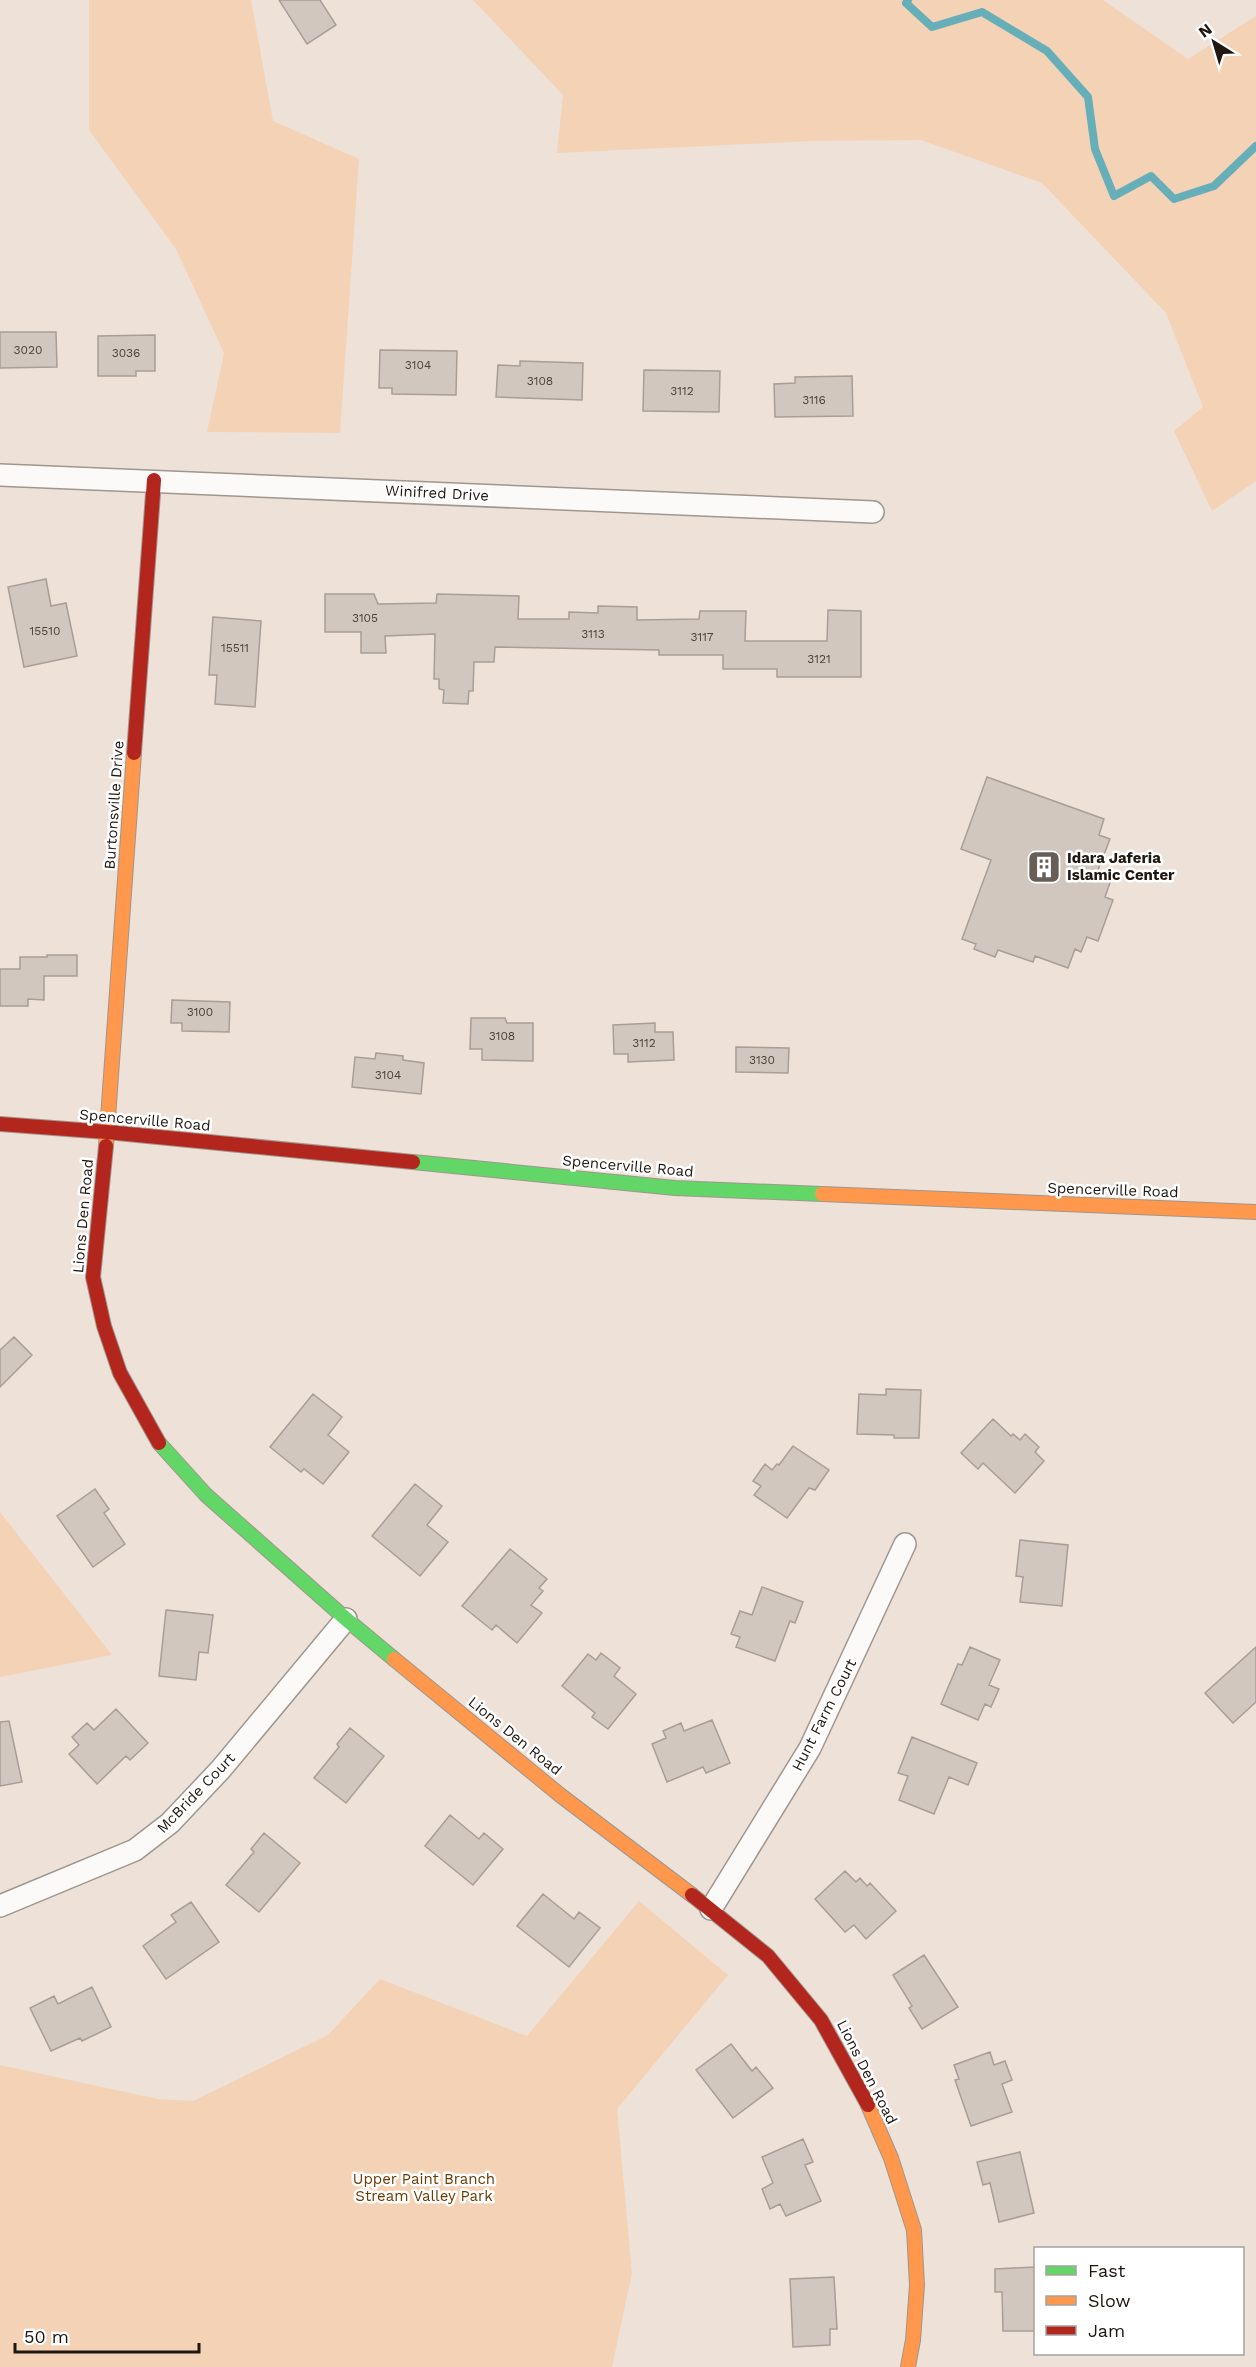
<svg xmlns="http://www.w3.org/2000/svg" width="1256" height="2367" font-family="'Work Sans',sans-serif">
<rect width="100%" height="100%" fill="#eee1d7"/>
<!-- green -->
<path fill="#f4d2b6" d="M 89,0 L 251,0 L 273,121 L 359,159 L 340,433 L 207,432 L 224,353 L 176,249 L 89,130 Z
M 473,0 L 1103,0 L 1188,59 L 1256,16 L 1256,481 L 1212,511 L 1174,431 L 1203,407 L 1166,313 L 1042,183 L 921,140 L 814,141 L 557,153 L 563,95 Z
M 0,1512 L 112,1655 L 0,1677 Z
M 639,1901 L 728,1975 L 617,2109 L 632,2273 L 612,2367 L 0,2367 L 0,2065 L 158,2099 L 193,2101 L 328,2035 L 380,1979 L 527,2036 Z"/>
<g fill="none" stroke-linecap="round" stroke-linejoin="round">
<!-- stream -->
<path stroke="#66afb9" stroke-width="8" d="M 908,0 L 906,3 L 932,27 L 982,12 L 1047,51 L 1088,97 L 1095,149 L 1114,196 L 1151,176 L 1174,199 L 1214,186 L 1256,146"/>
</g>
<!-- building -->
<path fill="#d1c7bf" stroke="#a89e97" stroke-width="1.5" d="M 279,0 L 320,0 L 336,25 L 307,44 Z
M 0,332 L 56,332 L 57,367 L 0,368 Z
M 155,335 L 155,371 L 136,371 L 136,376 L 98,376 L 98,336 Z
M 380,350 L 457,351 L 456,395 L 392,394 L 392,388 L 379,388 Z
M 520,361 L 583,363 L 582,400 L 496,397 L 498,365 L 520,366 Z
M 644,370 L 720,371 L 719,412 L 643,411 Z
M 852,376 L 853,416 L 775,417 L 774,384 L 795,383 L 795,377 Z
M 46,579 L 51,606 L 66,603 L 77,656 L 24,667 L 8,587 Z
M 325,594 L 374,594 L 378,604 L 436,603 L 437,594 L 519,596 L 518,619 L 569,619 L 569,612 L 598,613 L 598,606 L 637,607 L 637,620 L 699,619 L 700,611 L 746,611 L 745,641 L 827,641 L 828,610 L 861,611 L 861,677 L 777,677 L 777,669 L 723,669 L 723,655 L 659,655 L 659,650 L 495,647 L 494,662 L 474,662 L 473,691 L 469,691 L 468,704 L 443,703 L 444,690 L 439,689 L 439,679 L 434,679 L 435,634 L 385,636 L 386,653 L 361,653 L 361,632 L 325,632 Z
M 213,617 L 261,621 L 255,707 L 215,704 L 217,675 L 209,675 Z
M 987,777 L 1104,819 L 1099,835 L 1110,839 L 1096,875 L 1111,880 L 1105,897 L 1113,900 L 1098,941 L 1087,937 L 1081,952 L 1075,949 L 1068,968 L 1035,956 L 1033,962 L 998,950 L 995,957 L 974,949 L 976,944 L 962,939 L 991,860 L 961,849 Z
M 47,955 L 77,955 L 77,976 L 44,976 L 44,1000 L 28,999 L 28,1006 L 0,1006 L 0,969 L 20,969 L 20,957 L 47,957 Z
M 172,1000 L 230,1002 L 229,1032 L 182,1031 L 182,1023 L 171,1023 Z
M 471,1018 L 505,1018 L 507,1023 L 533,1023 L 533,1061 L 482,1060 L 482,1049 L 470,1049 Z
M 655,1023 L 655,1032 L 673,1032 L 674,1060 L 628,1062 L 628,1054 L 614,1054 L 613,1025 Z
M 736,1047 L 789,1048 L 788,1073 L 736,1072 Z
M 376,1053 L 403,1056 L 403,1060 L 424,1063 L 421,1094 L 352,1087 L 355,1057 L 375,1059 Z
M 14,1337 L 32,1355 L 0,1387 L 0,1350 Z
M 886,1389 L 921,1390 L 919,1438 L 894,1438 L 894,1435 L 857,1434 L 859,1394 L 886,1395 Z
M 313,1394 L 342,1417 L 328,1435 L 349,1452 L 323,1484 L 304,1469 L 301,1472 L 270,1447 Z
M 993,1419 L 1011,1436 L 1013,1434 L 1020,1440 L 1025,1434 L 1039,1447 L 1035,1452 L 1044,1461 L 1015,1493 L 983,1463 L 978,1469 L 961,1453 Z
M 793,1446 L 829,1470 L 815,1490 L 809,1488 L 787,1518 L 754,1495 L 761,1486 L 753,1481 L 765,1464 L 772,1470 L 777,1464 L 779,1465 Z
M 415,1484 L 442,1506 L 427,1525 L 448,1542 L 420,1576 L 372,1536 Z
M 95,1489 L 109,1509 L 104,1513 L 125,1544 L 93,1567 L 57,1516 Z
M 1020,1540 L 1068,1545 L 1062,1606 L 1020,1602 L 1023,1577 L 1016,1576 Z
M 510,1549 L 547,1579 L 539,1588 L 543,1591 L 531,1605 L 542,1613 L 517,1643 L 496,1625 L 492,1630 L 462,1606 Z
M 762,1587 L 803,1602 L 795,1623 L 790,1621 L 775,1661 L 736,1647 L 740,1637 L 731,1634 L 740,1611 L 752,1615 Z
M 166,1610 L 213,1615 L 208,1653 L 199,1652 L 196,1680 L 159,1676 Z
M 970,1647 L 1000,1660 L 989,1685 L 999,1689 L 991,1707 L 985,1704 L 978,1720 L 941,1704 L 958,1664 L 962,1665 Z
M 1256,1647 L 1256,1702 L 1233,1723 L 1205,1693 Z
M 601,1653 L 620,1668 L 614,1676 L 636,1694 L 608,1729 L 592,1717 L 595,1713 L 562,1686 L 588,1654 L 596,1660 Z
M 116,1709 L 148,1743 L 130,1760 L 126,1756 L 97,1784 L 69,1754 L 79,1745 L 72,1737 L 87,1723 L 94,1730 Z
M 712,1720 L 730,1763 L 706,1773 L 703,1767 L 667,1782 L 652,1744 L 666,1738 L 663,1731 L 681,1723 L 684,1731 Z
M 9,1721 L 22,1782 L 0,1786 L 0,1722 Z
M 350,1728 L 384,1756 L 346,1803 L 314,1778 L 339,1747 L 337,1744 Z
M 912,1737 L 977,1763 L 968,1785 L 949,1777 L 934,1814 L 899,1800 L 908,1776 L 898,1773 Z
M 450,1815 L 479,1839 L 484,1833 L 503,1849 L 473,1885 L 425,1846 Z
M 264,1833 L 300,1863 L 259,1912 L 226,1885 L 254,1852 L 251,1849 Z
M 845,1871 L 856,1882 L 860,1878 L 867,1886 L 870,1883 L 896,1911 L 866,1939 L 854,1925 L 845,1932 L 815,1899 Z
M 543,1894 L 574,1919 L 579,1912 L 600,1928 L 569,1967 L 517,1926 Z
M 191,1902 L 219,1942 L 166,1979 L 143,1946 L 176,1922 L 171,1915 Z
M 924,1955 L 958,2007 L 922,2029 L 909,2008 L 912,2006 L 893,1975 Z
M 92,1987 L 111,2027 L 82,2041 L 80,2038 L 51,2051 L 30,2008 L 54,1996 L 58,2004 Z
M 731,2044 L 752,2071 L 756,2067 L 773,2088 L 733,2118 L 696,2070 Z
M 990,2052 L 994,2065 L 1005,2061 L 1012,2080 L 1002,2084 L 1012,2112 L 971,2126 L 955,2080 L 959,2079 L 954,2065 Z
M 803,2139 L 813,2162 L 805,2165 L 821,2201 L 786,2216 L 780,2204 L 770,2209 L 762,2189 L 773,2183 L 762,2157 Z
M 1020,2152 L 1034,2213 L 999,2222 L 990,2183 L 983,2185 L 977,2162 Z
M 1035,2267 L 1035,2331 L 1003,2331 L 1002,2292 L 995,2292 L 995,2269 Z
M 834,2277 L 837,2329 L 830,2329 L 830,2345 L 793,2347 L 790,2279 Z"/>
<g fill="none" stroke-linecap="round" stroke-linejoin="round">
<!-- street casing -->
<g stroke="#9f968e" stroke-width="24">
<path id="street" d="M 0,475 L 873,512
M 0,1906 L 135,1850 L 170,1823 L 221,1769 L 346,1619
M 711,1909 L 810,1748 L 905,1544"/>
</g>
<!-- fast casing -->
<g stroke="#9f968e" stroke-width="16">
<path id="fast" d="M 413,1162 L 675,1188 L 822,1194
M 159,1443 L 206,1495 L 346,1619 L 394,1659"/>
</g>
<!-- slow casing -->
<g stroke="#9f968e" stroke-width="16">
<path id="slow" d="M 106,1146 L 134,753
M 822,1194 L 1256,1212
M 394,1659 L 560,1795 L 692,1895
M 868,2105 L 891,2158 L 914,2230 L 917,2285 L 913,2340 L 908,2367"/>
</g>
<!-- jam casing -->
<g stroke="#9f968e" stroke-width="16">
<path id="jam" d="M 134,753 L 154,480
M 0,1124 L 107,1132 L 413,1162
M 106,1146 L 93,1277 L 104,1326 L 120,1373 L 159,1443
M 692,1895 L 768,1956 L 821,2020 L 868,2105"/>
</g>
<!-- street -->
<use href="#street" stroke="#fcfaf9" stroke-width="21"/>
<!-- fast -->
<use href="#fast" stroke="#63d668" stroke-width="14"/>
<!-- slow -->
<use href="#slow" stroke="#ff974d" stroke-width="14"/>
<!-- jam -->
<use href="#jam" stroke="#b3261e" stroke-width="14"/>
</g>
<!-- icons -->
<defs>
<g id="building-square" transform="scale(1.725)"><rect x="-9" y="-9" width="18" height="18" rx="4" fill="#675e56" stroke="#fff"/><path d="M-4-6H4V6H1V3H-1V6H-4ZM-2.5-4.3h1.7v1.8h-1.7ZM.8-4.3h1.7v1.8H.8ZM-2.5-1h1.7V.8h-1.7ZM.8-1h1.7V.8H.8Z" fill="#fff"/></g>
</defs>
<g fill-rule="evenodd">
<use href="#building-square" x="1044" y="867"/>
</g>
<g text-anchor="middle" stroke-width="5" stroke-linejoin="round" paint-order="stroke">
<!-- number labels -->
<g font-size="12" fill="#4c433c">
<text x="28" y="354">3020</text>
<text x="126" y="357">3036</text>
<text x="418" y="369">3104</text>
<text x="540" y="385">3108</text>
<text x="682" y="395">3112</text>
<text x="814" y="404">3116</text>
<text x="365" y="622">3105</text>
<text x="45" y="635">15510</text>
<text x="593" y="638">3113</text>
<text x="702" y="641">3117</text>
<text x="235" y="652">15511</text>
<text x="819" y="663">3121</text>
<text x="200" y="1016">3100</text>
<text x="502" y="1040">3108</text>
<text x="644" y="1047">3112</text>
<text x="762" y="1064">3130</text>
<text x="388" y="1079">3104</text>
</g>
<!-- street labels -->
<g font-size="15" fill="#1f1710" stroke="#fff">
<text transform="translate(437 493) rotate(3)" y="5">Winifred Drive</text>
<text transform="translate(114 805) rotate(-86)" y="5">Burtonsville Drive</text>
<text transform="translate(145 1120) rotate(5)" y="5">Spencerville Road</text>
<text transform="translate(628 1166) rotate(5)" y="5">Spencerville Road</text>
<text transform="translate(1113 1190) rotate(2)" y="5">Spencerville Road</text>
<text transform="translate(83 1216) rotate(-85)" y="5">Lions Den Road</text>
<text transform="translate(824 1715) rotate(-63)" y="5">Hunt Farm Court</text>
<text transform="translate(515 1736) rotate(39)" y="5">Lions Den Road</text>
<text transform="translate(196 1793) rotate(-46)" y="5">McBride Court</text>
<text transform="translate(867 2072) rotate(63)" y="5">Lions Den Road</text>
</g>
<!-- poi labels -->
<g font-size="15" font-weight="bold" fill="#1f1710" stroke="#fff" text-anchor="start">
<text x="1067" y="863">Idara Jaferia<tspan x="1067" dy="17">Islamic Center</tspan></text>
</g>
<!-- park labels -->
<g font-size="15" fill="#6b3b03" stroke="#fff">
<text x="424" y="2184">Upper Paint Branch<tspan x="424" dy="17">Stream Valley Park</tspan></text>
</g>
</g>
<!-- legend -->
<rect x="1034" y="2247" width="210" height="108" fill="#ffffff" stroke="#a5a29f" stroke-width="1.5"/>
<rect x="1046" y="2266" width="30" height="9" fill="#63d668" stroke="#a5a29f" stroke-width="1.5"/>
<text x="1088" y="2277" font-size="18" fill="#1f1710">Fast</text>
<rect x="1046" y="2296" width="30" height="9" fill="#ff974d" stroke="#a5a29f" stroke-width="1.5"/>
<text x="1088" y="2307" font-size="18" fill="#1f1710">Slow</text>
<rect x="1046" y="2326" width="30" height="9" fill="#b3261e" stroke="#a5a29f" stroke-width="1.5"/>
<text x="1088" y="2337" font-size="18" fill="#1f1710">Jam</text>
<!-- north arrow -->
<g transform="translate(1214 42) rotate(323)" stroke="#ffffff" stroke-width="4.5" paint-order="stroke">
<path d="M0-4.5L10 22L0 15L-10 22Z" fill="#1f1710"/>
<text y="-9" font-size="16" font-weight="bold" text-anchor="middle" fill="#1f1710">N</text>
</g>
<!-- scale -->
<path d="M15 2343v9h184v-9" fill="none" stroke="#1f1710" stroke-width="3"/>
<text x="24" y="2343" font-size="18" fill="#1f1710" stroke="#ffffff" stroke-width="4.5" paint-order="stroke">50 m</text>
</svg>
